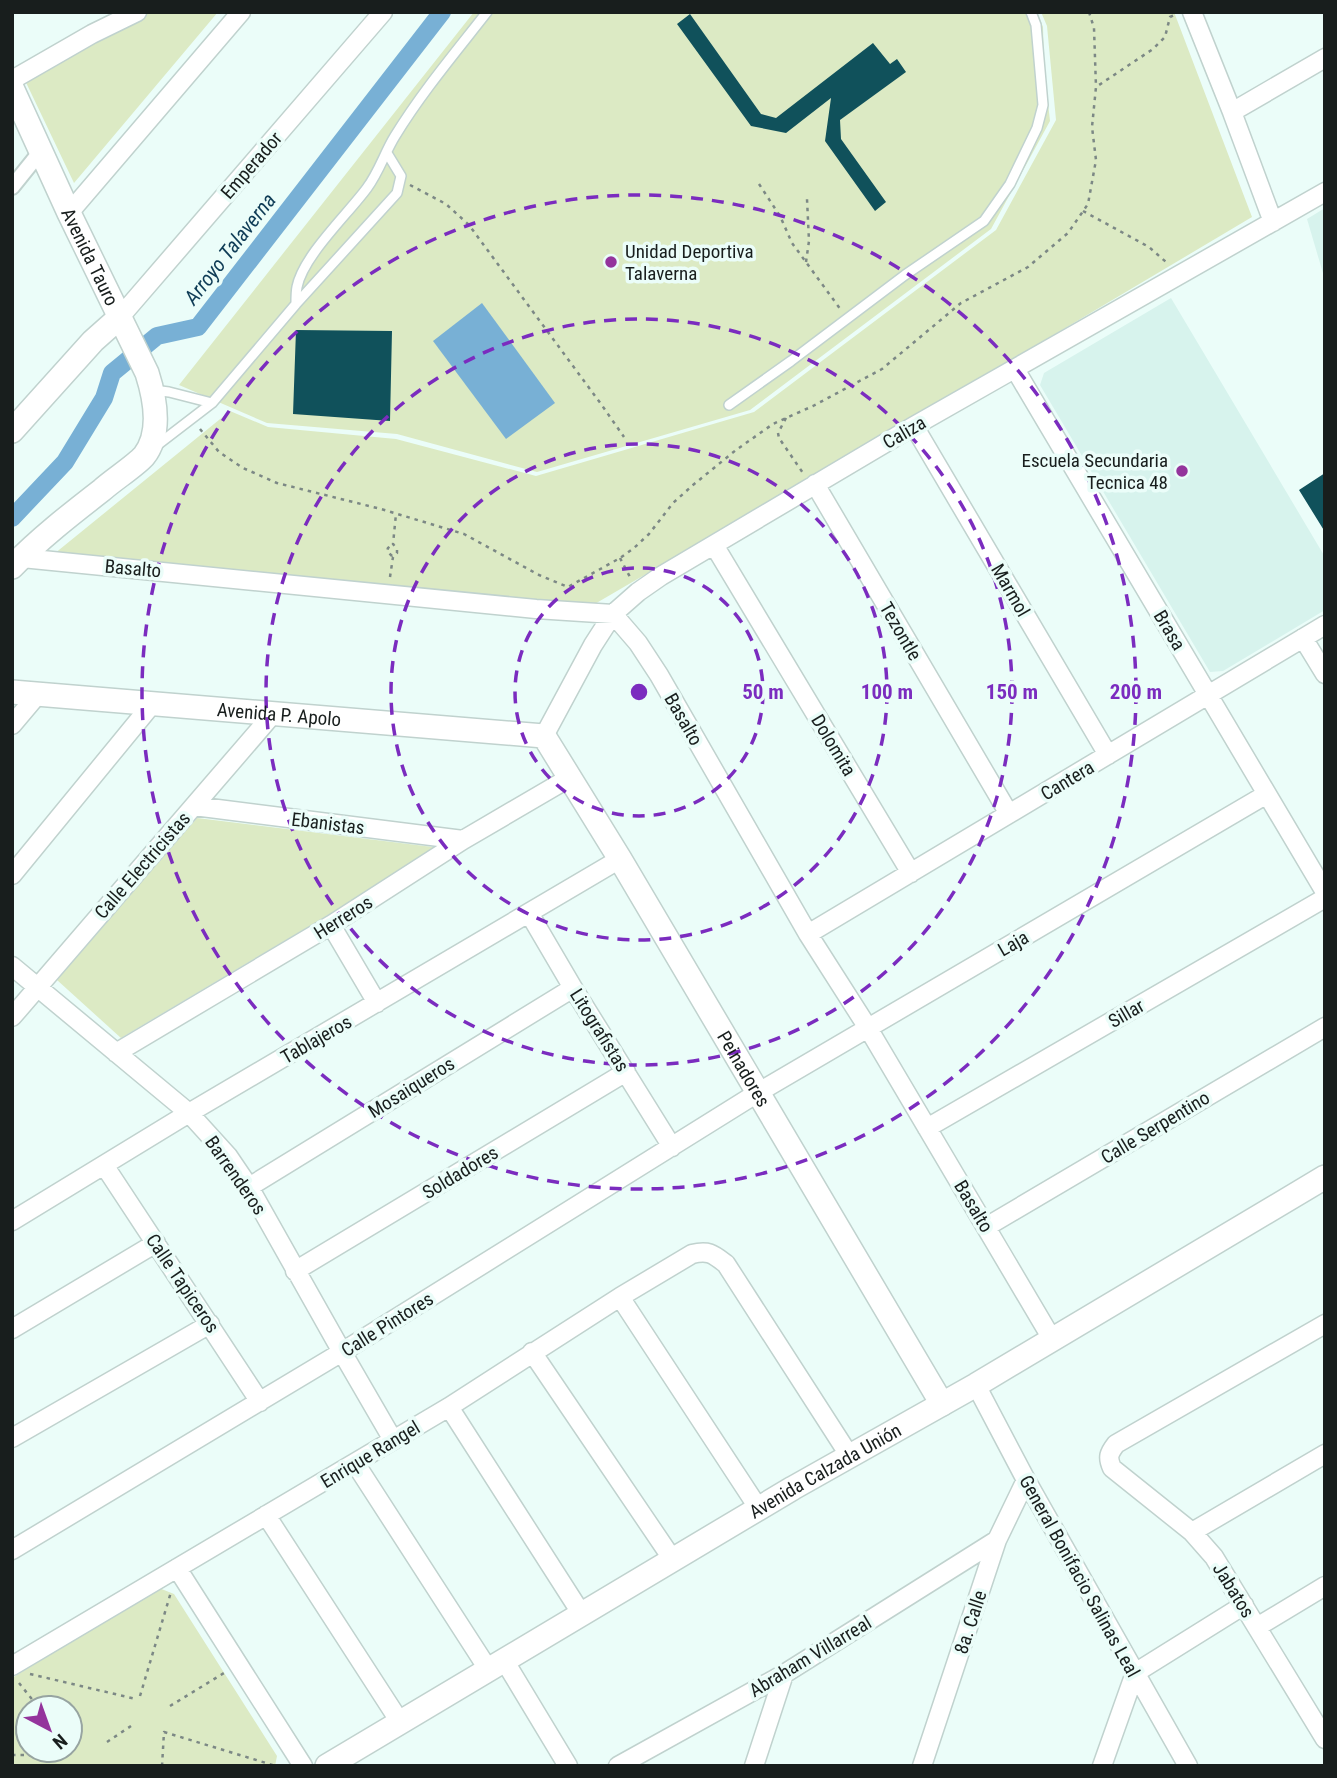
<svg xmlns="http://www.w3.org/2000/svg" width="1337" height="1778" font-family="'Roboto Condensed',sans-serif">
<rect width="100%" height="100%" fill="#ebfdf9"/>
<!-- built -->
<path fill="#d7f3ed" d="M 1325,208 L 1325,280 L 1307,219 Z
M 1171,298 L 1325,557 L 1325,610 L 1223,671 L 1210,672 L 1040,385 L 1044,373 Z"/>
<!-- green -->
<path fill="#dceac4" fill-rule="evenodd" d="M 138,12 L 218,12 L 74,183 L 21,72 Z
M 474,12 L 1037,12 L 1043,27 L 1044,67 L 1050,121 L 991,229 L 750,410 L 537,472 L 397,434 L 267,423 L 179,385 Z
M 1041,12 L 1174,12 L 1252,217 L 946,399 L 593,605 L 322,582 L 54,554 L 230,411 L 268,427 L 396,439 L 536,476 L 754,412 L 996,230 L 1056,120 L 1047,26 Z
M 197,818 L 441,848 L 121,1038 L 57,980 Z
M 159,1588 L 174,1594 L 277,1756 L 275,1766 L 12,1766 L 12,1678 ZM 28,1708 L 70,1708 L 70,1750 L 28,1750 Z"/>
<!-- water -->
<path fill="#78b0d5" d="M 482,303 L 555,403 L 506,439 L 433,341 Z"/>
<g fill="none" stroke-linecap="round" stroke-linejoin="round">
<!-- canal -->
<path stroke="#78b0d5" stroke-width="18" d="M 12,518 L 65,462 L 104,398 L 112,373 L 157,336 L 198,327 L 442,12"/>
</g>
<!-- building -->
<path fill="#10515b" d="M 690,14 L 761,114 L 776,118 L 873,43 L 890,64 L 897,59 L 906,72 L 840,120 L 841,139 L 886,202 L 875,211 L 825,141 L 831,98 L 786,133 L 751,126 L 677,24 Z
M 296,330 L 392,331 L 390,421 L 293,414 Z
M 1325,473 L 1325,532 L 1299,490 Z"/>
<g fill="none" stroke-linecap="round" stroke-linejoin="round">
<!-- service casing -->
<g stroke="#c0d2ce" stroke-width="12">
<path id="service" d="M 296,303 C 296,298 296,292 297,287 C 303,256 348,214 367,188 C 379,172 385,152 395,136 C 422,92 455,53 487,12
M 153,390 L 169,392 L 212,403
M 729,405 L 791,361 L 905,275 L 984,221 L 1010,184 L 1037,128 L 1043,105 L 1036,25 L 1031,12
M 156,446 L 212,403 L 296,304 L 397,193 L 401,176 L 387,153"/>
</g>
<!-- pedestrian casing -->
<g stroke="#c0d2ce" stroke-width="18">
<path id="pedestrian" d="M 12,187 L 41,151"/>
</g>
<!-- minor casing -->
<g stroke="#c0d2ce" stroke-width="21">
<path id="minor" d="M 1192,12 L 1232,112 L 1273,222
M 12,80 L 92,34 L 137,12
M 1232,112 L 1325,58
M 69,213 L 241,12
M 120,317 L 383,12
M 1015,369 L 1325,892
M 914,426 L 1108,755
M 815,484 L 1009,814
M 714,545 L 911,873
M 22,558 L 536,609 L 613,614 L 638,643 L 659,675 L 808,934 L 868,1028 L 1052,1339
M 1303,638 L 1325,674
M 12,725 L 39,693
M 544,736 L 593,645 L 613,614 L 638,592 L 661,576 L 914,426 L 1325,192
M 194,806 L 463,840
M 12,875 L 153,703
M 529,913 L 573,988 L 672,1147
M 331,925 L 377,1003
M 808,934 L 1325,625
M 12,966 L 189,1113 L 228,1156 L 249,1187 L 342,1352 L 393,1440
M 12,1017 L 273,714
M 116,1053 L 331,925 L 463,840 L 569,778
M 927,1128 L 1325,898
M 104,1165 L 260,1402
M 249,1187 L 573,988
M 12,1221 L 189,1113 L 620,859
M 986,1227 L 1325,1027
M 295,1271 L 626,1072
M 620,1297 L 759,1509
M 1325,1324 L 1116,1444 C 1109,1453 1107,1457 1112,1468 L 1192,1532 L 1214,1557 L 1325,1739
M 12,1329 L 156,1243
M 532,1352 L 673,1560
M 976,1385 L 1026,1480 L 1188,1766
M 449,1407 L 581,1613
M 12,1438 L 210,1324
M 355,1463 L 488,1669
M 266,1515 L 400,1722
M 1192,1532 L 1325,1454
M 12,1550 L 342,1352 L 759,1092 L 1267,794
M 177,1568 L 303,1766
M 1257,1627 L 1325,1586
M 504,1660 L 568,1766
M 12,1666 L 449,1407 L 620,1297 L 692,1254 C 709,1250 713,1254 726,1264 L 849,1455
M 618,1766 L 784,1674 L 997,1540
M 754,1766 L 784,1674
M 922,1766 L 997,1540 L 1026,1480
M 1102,1766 L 1135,1673 L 1244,1605"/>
</g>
<!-- tertiary casing -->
<g stroke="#c0d2ce" stroke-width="26">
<g id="tertiary">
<path id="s1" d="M 12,88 L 69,213 L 147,373 C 155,398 162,433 144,456 C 135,466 113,480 102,490 C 71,514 39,539 12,567"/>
<path d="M 12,431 L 93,341 L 120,317"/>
<path id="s2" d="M 12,692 L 544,736 L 620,859 L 942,1404"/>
<path id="s3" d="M 327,1766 L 793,1488 L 976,1385 L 1325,1177"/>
</g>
</g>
<!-- path -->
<path stroke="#7c8885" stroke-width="2.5" stroke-dasharray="3.5 5" stroke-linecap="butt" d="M 1089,12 L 1094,28 L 1096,87
M 759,184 L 780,216 L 792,243 L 841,310
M 410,185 L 446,204 L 469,225 L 601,404 L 624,437
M 1083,211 L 1149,247 L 1166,262
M 806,262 L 809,241 L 807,199
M 786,418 L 778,433 L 779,438 L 803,473
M 200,429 L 219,452 L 243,468 L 277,483 L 381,509 L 464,534 L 539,575 L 568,587 L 620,558 L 634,548 L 649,534 L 673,503 L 693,485 L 736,450 L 773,424 L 813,406 L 882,369 L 961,303 L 1028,267 L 1068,233 L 1088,204 L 1096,160 L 1092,127 L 1096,87 L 1153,49 L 1165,37 L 1170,17 L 1177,14
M 392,556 L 387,551 L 388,548 L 393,544
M 620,558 L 630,577
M 390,577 L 393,557 L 397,553 L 397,549 L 393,544 L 396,514
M 30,1674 L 136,1699
M 19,1683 L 39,1708
M 140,1696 L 171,1592
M 170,1706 L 224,1673
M 107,1742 L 131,1726
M 12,1755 L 35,1755
M 162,1766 L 164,1732 L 276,1766"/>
<!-- service -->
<use href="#service" stroke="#fff" stroke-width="9"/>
<!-- pedestrian -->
<use href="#pedestrian" stroke="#fff" stroke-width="14"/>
<!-- minor -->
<use href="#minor" stroke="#fff" stroke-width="18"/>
<!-- tertiary -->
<use href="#tertiary" stroke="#fff" stroke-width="23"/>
</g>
<!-- distance rings -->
<g fill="none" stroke="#7b2cbf" stroke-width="3.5" stroke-dasharray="12 9">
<circle cx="639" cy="692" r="124"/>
<circle cx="639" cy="692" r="248"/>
<circle cx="639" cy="692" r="373"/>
<circle cx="639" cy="692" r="497"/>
</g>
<!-- markers -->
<g fill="#94349c" stroke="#ebfdf9" stroke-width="2.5">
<circle cx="611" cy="262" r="7"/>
<circle cx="1182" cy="471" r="7"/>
</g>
<g text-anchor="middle" stroke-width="7" stroke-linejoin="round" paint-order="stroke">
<!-- street labels -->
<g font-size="19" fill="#181e1d" stroke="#ebfdf9">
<text transform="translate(251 165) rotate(-49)" y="7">Emperador</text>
<text dy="7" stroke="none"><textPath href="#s1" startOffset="186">Avenida Tauro</textPath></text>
<text transform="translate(904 432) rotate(-30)" y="7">Caliza</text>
<text transform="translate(133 568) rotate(5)" y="7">Basalto</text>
<text transform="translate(1011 590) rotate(60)" y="7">Marmol</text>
<text transform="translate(1170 630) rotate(59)" y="7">Brasa</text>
<text transform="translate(901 631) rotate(60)" y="7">Tezontle</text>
<text dy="7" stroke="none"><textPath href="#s2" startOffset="268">Avenida P. Apolo</textPath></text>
<text transform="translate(684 719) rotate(60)" y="7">Basalto</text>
<text transform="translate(834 745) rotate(59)" y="7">Dolomita</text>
<text transform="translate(1067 780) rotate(-31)" y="7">Cantera</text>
<text transform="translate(328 823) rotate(7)" y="7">Ebanistas</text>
<text transform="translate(142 865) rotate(-49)" y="7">Calle Electricistas</text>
<text transform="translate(343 917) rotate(-32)" y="7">Herreros</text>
<text transform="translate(1013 943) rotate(-30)" y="7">Laja</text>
<text transform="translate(1126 1013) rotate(-30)" y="7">Sillar</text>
<text transform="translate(600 1030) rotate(58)" y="7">Litografistas</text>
<text transform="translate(316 1039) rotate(-30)" y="7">Tablajeros</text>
<text dy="7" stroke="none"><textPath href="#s2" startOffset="922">Peinadores</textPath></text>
<text transform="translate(411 1087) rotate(-32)" y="7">Mosaiqueros</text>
<text transform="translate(1155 1127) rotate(-31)" y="7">Calle Serpentino</text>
<text transform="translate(460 1172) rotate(-31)" y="7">Soldadores</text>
<text transform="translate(236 1175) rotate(55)" y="7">Barrenderos</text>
<text transform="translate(974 1206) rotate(59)" y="7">Basalto</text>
<text transform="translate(183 1283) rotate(56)" y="7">Calle Tapiceros</text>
<text transform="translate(387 1324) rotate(-32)" y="7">Calle Pintores</text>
<text transform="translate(370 1454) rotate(-31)" y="7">Enrique Rangel</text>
<text dy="7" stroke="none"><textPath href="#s3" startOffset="579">Avenida Calzada Unión</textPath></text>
<text transform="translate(1080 1576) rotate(61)" y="7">General Bonifacio Salinas Leal</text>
<text transform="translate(1234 1590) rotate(58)" y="7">Jabatos</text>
<text transform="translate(970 1622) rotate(-72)" y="7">8a. Calle</text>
<text transform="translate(810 1656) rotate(-31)" y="7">Abraham Villarreal</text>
</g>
<!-- poi labels -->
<g font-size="19" fill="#181e1d" stroke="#ebfdf9" text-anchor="start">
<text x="625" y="258">Unidad Deportiva<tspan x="625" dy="22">Talaverna</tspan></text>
<text x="1168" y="467" text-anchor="end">Escuela Secundaria<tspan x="1168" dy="22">Tecnica 48</tspan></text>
</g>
<!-- water labels -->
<g font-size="21" font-style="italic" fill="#0f3c56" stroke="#ebfdf9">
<text transform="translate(230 249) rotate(-52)" y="7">Arroyo Talaverna</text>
</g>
</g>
<circle cx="639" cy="692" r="10" fill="#7b2cbf" stroke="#ebfdf9" stroke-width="3.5"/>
<g font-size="21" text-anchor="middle" font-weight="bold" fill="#7b2cbf" stroke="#ebfdf9" stroke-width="7" stroke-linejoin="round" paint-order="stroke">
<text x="763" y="699">50 m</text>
<text x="887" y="699">100 m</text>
<text x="1012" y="699">150 m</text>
<text x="1136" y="699">200 m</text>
</g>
<!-- border -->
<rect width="1337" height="1778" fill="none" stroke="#181e1d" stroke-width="28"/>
<!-- north arrow -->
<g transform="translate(49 1729) rotate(139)"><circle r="33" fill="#ebfdf9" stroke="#97a4a1" stroke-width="2"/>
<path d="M0-5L12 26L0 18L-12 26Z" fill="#94349c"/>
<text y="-10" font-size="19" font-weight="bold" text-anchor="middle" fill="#181e1d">N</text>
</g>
</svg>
